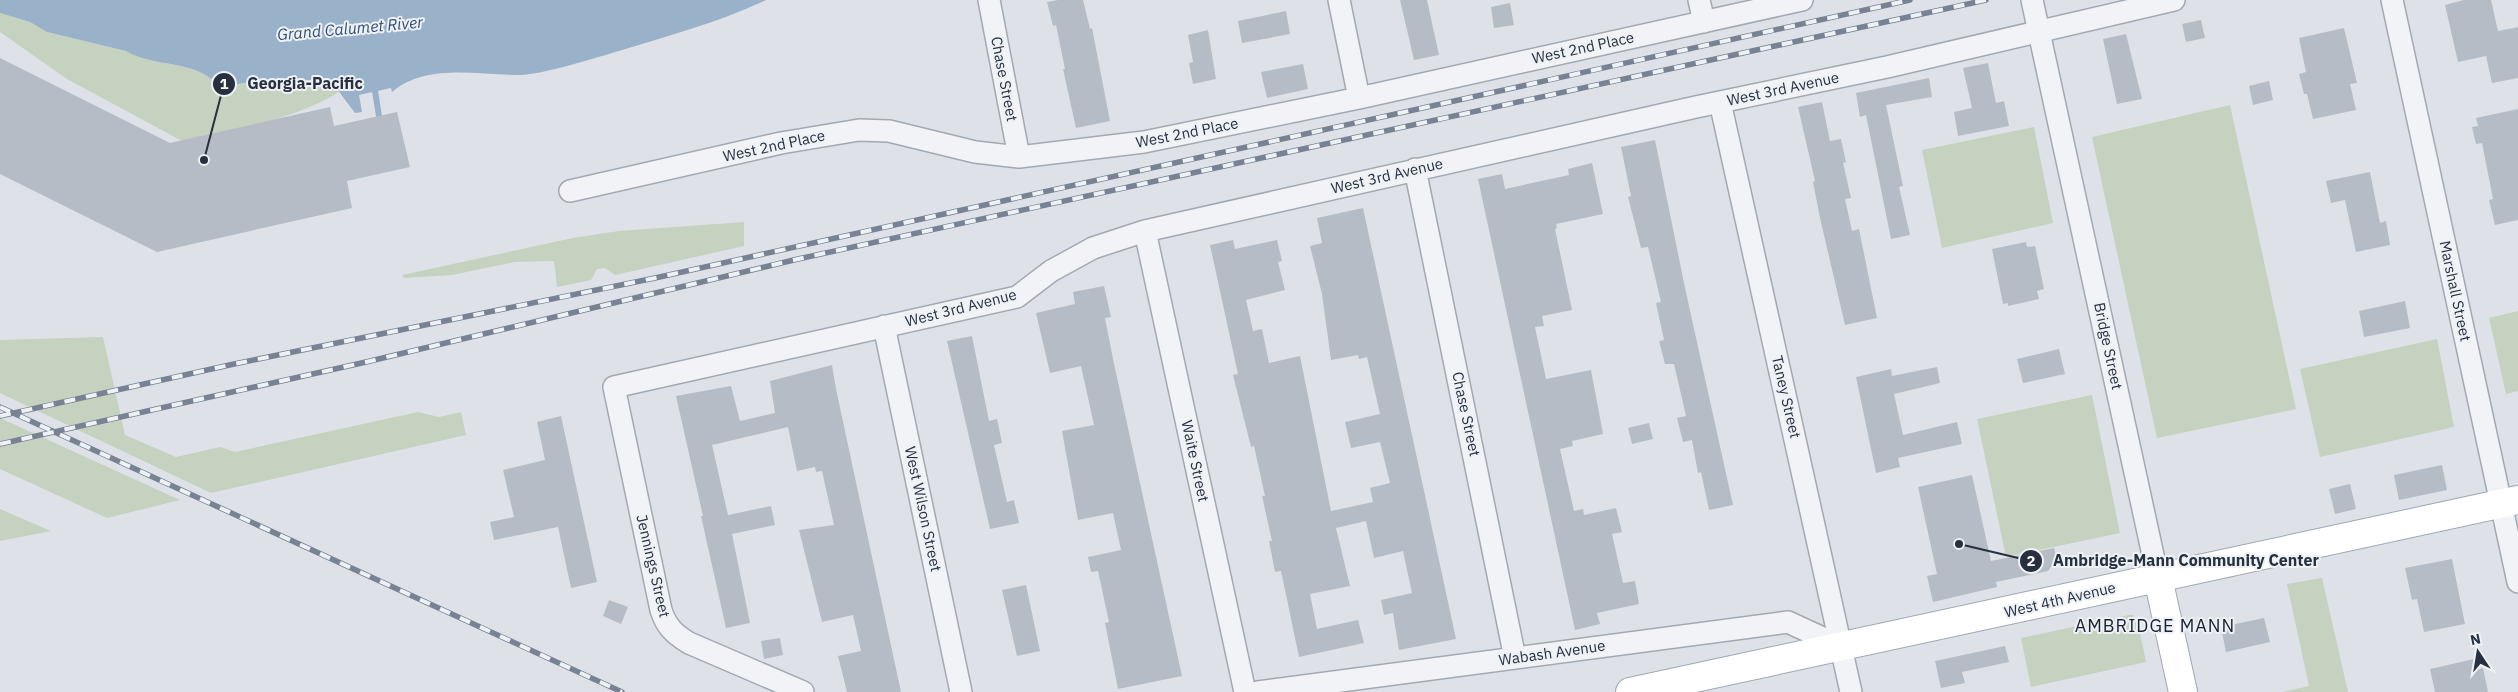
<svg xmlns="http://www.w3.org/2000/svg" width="2518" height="692" font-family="'IBM Plex Sans',sans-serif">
<rect width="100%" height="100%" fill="#dee2e8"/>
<!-- green -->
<path fill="#c4d2bf" d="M 0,13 L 30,22 L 47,32 L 126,51 C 154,68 196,59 219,86 L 257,82 L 278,84 L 324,78 L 331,81 L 339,92 C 292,121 235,129 182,141 L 67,79 L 0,32 Z
M 2230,105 L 2296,409 L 2157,438 L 2092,137 Z
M 2034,127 L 2053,223 L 1942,248 L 1922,150 Z
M 744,222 L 744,246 L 615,275 L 605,268 L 597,269 L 591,280 L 557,287 L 554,261 L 515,262 L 452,275 L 404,278 L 402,275 L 573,238 L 619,231 Z
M 2518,311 L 2518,391 L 2506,394 L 2489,318 Z
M 103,337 L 125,435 L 176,457 L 220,447 L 235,452 L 418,412 L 439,417 L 461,412 L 466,435 L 211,493 L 0,393 L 0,340 Z
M 2437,339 L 2454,427 L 2320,457 L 2300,369 Z
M 2092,395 L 2120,533 L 2006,557 L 1977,419 Z
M 0,418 L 180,500 L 107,518 L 0,469 Z
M 0,509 L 51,531 L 0,541 Z
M 2322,578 L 2348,692 L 2283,692 L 2309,686 L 2287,584 Z
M 2129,615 L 2133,615 L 2139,628 L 2146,662 L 2031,687 L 2021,638 Z"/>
<!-- water -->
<path fill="#99b1c9" d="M 0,0 L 766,0 C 717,23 664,37 612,53 C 588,60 544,74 520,75 C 478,75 426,63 392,92 L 391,88 L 359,95 L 362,112 L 355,113 L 331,81 L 324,78 L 278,84 L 257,82 L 219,86 C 196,59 154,68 126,51 L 47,32 L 30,22 L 0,13 Z"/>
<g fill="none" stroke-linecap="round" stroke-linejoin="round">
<!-- stream -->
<path stroke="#99b1c9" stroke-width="6" d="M 375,91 L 379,116"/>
</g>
<!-- building -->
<path fill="#b6bcc5" d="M 1058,0 L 1083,0 L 1090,29 L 1092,28 L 1110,121 L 1076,128 L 1063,69 L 1065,69 L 1056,25 L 1053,26 L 1047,2 Z
M 1400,0 L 1427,0 L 1439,55 L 1414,60 Z
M 2464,0 L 2491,0 L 2498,31 L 2518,27 L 2518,78 L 2492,83 L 2486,56 L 2458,62 L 2445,5 Z
M 1510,3 L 1514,25 L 1494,28 L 1491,7 Z
M 1286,11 L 1290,34 L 1242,43 L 1238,21 Z
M 2201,20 L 2205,38 L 2186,42 L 2182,24 Z
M 2344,28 L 2357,83 L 2350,84 L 2356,110 L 2313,119 L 2307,94 L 2304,94 L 2299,74 L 2306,72 L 2299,38 Z
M 1208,30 L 1216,79 L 1193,84 L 1189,63 L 1193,62 L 1188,35 Z
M 2126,34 L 2142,99 L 2117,104 L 2103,39 Z
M 0,58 L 170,143 L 330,107 L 334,126 L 397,112 L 410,167 L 347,181 L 352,208 L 157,252 L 0,174 Z
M 1988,63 L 1996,103 L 2004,101 L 2009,126 L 1958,136 L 1954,112 L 1972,108 L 1963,68 Z
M 1303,64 L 1308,89 L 1267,98 L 1261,72 Z
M 1929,78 L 1932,97 L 1886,105 L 1903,186 L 1899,187 L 1910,235 L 1891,239 L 1866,115 L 1860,117 L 1856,93 Z
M 2269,81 L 2273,100 L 2253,105 L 2249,86 Z
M 1822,102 L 1830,141 L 1841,139 L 1846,162 L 1843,163 L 1851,198 L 1845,199 L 1852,231 L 1859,229 L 1877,318 L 1845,325 L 1820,218 L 1813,182 L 1815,181 L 1798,107 Z
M 2518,109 L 2518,220 L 2495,225 L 2489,200 L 2493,199 L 2482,143 L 2476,144 L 2472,127 L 2478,126 L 2476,118 Z
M 1655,140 L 1685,288 L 1733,505 L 1709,510 L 1701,472 L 1698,473 L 1692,440 L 1683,442 L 1677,418 L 1686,416 L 1674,364 L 1665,364 L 1659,341 L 1664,340 L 1656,303 L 1661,302 L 1648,247 L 1641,248 L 1628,197 L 1631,196 L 1621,147 Z
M 1592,163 L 1603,214 L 1556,224 L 1557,228 L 1555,229 L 1572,310 L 1542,316 L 1544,326 L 1535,327 L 1546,379 L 1591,370 L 1603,434 L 1572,441 L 1573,446 L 1560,449 L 1574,511 L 1583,509 L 1584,515 L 1616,508 L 1622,532 L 1612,534 L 1623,583 L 1635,581 L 1639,604 L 1597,613 L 1600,624 L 1575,630 L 1478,179 L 1502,174 L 1505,189 L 1569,175 L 1568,169 Z
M 2370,172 L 2380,223 L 2386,221 L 2390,245 L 2356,252 L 2345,200 L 2331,203 L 2326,181 Z
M 1363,208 L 1456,639 L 1399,650 L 1393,613 L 1384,615 L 1381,600 L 1412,593 L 1403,551 L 1374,558 L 1366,521 L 1336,528 L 1350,586 L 1310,594 L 1317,629 L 1358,620 L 1364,643 L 1299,657 L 1281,571 L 1275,572 L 1269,541 L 1272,541 L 1262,496 L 1265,496 L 1254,446 L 1251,447 L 1233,375 L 1238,374 L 1210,245 L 1233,240 L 1235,249 L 1277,240 L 1282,261 L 1278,262 L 1285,290 L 1246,300 L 1253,331 L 1262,329 L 1269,363 L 1300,356 L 1331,511 L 1373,502 L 1370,488 L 1390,483 L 1380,442 L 1351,448 L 1345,422 L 1380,414 L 1367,357 L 1359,359 L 1358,355 L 1331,360 L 1322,294 L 1310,246 L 1322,243 L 1317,218 Z
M 2026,242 L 2027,247 L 2035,246 L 2044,289 L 2037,291 L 2039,299 L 2008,306 L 2008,303 L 2003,304 L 1992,249 Z
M 1104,286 L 1111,317 L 1105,318 L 1113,359 L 1182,676 L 1118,689 L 1105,623 L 1109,622 L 1098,571 L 1091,572 L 1088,557 L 1121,550 L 1113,513 L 1078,520 L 1062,431 L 1094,425 L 1081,366 L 1050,373 L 1036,313 L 1075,304 L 1073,292 Z
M 2405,301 L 2410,328 L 2364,337 L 2359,311 Z
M 972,336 L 989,421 L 997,419 L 1002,443 L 994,445 L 1007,502 L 1014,500 L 1019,523 L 990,529 L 947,341 Z
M 2059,349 L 2065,374 L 2023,383 L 2017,359 Z
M 832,365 L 836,389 L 901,692 L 847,692 L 838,656 L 861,651 L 853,615 L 822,622 L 799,530 L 834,525 L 822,471 L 816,472 L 815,467 L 797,471 L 788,427 L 712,445 L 728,515 L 771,506 L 775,525 L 732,534 L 750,623 L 726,628 L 701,516 L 703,516 L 676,396 L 731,386 L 740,421 L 775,413 L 770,381 Z
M 1937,367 L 1940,383 L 1894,394 L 1903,435 L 1957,422 L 1962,444 L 1898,458 L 1900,467 L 1876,473 L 1856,377 L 1891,369 L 1892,376 Z
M 561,416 L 597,582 L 571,588 L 558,527 L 494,540 L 490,522 L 514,517 L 503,470 L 545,460 L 537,422 Z
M 1649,423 L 1653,439 L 1632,444 L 1628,428 Z
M 2442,465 L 2447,490 L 2399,500 L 2394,475 Z
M 1972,475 L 1991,561 L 2054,548 L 2057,559 L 2048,571 L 1996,582 L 1997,587 L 1933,602 L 1927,576 L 1937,574 L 1918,487 Z
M 2350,484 L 2356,509 L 2335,514 L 2329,489 Z
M 2452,559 L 2465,624 L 2424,632 L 2417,599 L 2412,600 L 2405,568 Z
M 1026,585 L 1040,651 L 1017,656 L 1002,590 Z
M 609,600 L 628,607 L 621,624 L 603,616 Z
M 2264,618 L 2270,642 L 2226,652 L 2221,627 Z
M 780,638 L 783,655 L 764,659 L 761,641 Z
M 2005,646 L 2009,662 L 1962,672 L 1965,683 L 1941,688 L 1935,661 Z
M 2474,659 L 2476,670 L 2483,668 L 2488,692 L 2435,692 L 2430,669 Z"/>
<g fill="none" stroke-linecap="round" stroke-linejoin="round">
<!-- minor casing -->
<g stroke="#a3a9b2" stroke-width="24">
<path id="minor" d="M 989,0 L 1019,157
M 1339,0 L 1359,98
M 1699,0 L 1704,22
M 2032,0 L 2158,578
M 2392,0 L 2518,582
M 1720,102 L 1851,692
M 1415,169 L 1515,658
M 570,191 L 781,143 L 859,130 L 889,131 L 975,152 L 1019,157 L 1144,142 L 1359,98 L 1802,0
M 1145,231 L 1245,692
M 884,326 L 961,692
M 803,692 L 689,643 C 674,634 666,626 661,610 L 614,387 L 1017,297 L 1051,271 L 1093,248 L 1145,231 L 1696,107 L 1887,67 L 2174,0
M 1258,692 L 1788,622 L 1842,647"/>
</g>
<!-- major casing -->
<g stroke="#9ea7b4" stroke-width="30">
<path id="major" d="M 2158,578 L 2183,692
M 1630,692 L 2518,500"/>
</g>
<!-- minor -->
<use href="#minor" stroke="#f1f3f6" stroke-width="21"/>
<!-- major -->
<use href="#major" stroke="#fff" stroke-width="28"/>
<!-- rail casing -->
<g stroke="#788292" stroke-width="5.5">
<path id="rail" d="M 0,407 L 622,692
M 0,416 L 234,364 L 655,278 L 1910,0
M 0,444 L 366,362 L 798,259 L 1986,0"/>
</g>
<!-- rail -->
<use href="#rail" stroke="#eef1f6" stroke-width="4" stroke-dasharray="11" stroke-linecap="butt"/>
</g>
<g text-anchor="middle" stroke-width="4" stroke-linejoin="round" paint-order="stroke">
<!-- street labels -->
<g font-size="15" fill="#27303f" stroke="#eef1f6">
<text transform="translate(1583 48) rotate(-12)" y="5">West 2nd Place</text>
<text transform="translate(1004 79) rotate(79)" y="5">Chase Street</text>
<text transform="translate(1783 89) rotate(-12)" y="5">West 3rd Avenue</text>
<text transform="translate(1187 133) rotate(-11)" y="5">West 2nd Place</text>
<text transform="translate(774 146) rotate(-12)" y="5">West 2nd Place</text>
<text transform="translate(1387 176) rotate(-13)" y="5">West 3rd Avenue</text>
<text transform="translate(2455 291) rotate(78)" y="5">Marshall Street</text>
<text transform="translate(961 308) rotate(-14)" y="5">West 3rd Avenue</text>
<text transform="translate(2108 346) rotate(78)" y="5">Bridge Street</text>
<text transform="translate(1786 397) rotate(77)" y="5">Taney Street</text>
<text transform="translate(1466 414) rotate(78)" y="5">Chase Street</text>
<text transform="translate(1195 461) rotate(78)" y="5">Waite Street</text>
<text transform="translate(923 509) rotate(78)" y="5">West Wilson Street</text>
<text transform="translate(653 566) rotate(77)" y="5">Jennings Street</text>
<text transform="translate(2060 600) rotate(-13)" y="5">West 4th Avenue</text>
<text transform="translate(1552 653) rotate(-8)" y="5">Wabash Avenue</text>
</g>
<!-- water labels -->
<g font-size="16" font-style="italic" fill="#315073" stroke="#eef1f6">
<text transform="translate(350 28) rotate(-5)" y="6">Grand Calumet River</text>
</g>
<!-- quarter labels -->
<g font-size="18" letter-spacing="1" fill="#1a2130" stroke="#eef1f6">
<text x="2155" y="632">AMBRIDGE MANN</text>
</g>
</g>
<!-- callouts -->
<path fill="none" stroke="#27303f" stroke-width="2" d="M204 160L224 84M1959 544L2031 561"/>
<g fill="#27303f" stroke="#eef1f6" stroke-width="2">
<circle cx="204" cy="160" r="5"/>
<circle cx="1959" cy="544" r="5"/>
<circle cx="224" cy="84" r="12"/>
<circle cx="2031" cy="561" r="12"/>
</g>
<g font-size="15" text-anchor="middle" font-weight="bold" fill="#fff">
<text x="224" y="89">1</text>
<text x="2031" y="566">2</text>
</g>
<g font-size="16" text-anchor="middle" font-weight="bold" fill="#27303f" stroke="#eef1f6" stroke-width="4" stroke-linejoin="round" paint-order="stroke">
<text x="305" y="89">Georgia-Pacific</text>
<text x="2186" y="566">Ambridge-Mann Community Center</text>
</g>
<!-- north arrow -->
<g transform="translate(2478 652) rotate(348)" stroke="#eef1f6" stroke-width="4" paint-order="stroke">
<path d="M0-4L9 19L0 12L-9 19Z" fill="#27303f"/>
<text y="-8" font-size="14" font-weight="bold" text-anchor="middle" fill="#27303f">N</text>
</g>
</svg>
